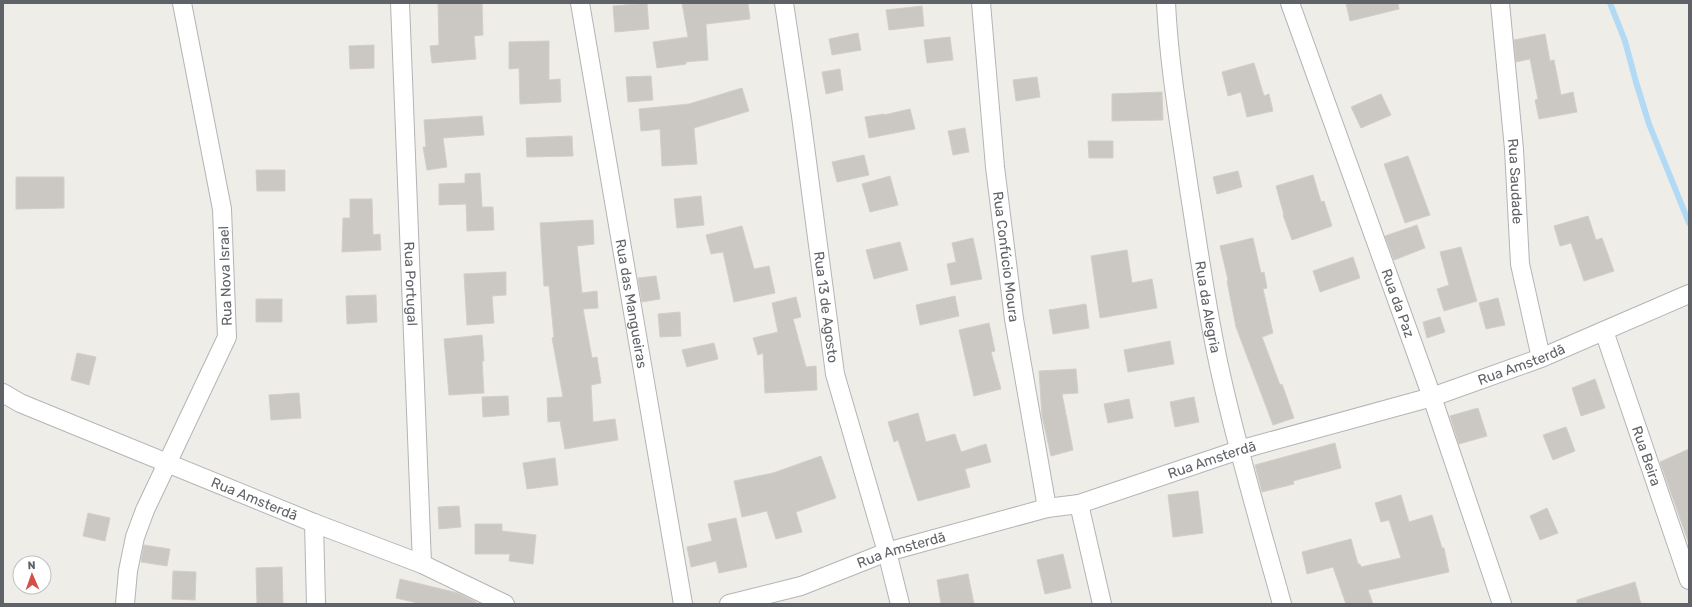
<svg xmlns="http://www.w3.org/2000/svg" width="1692" height="607" font-family="Rubik,sans-serif">
<rect width="100%" height="100%" fill="#efede8"/>
<g fill="none" stroke-linecap="round" stroke-linejoin="round">
<!-- stream -->
<path stroke="#b2daf5" stroke-width="6" d="M 1610,3 L 1625,41 L 1636,82 L 1649,124 L 1689,223"/>
</g>
<!-- building -->
<path fill="#cbc8c4" stroke="#d3cfc7" d="M 438,3 L 482,3 L 483,35 L 474,36 L 476,59 L 432,63 L 430,46 L 439,45 Z
M 647,3 L 649,29 L 615,32 L 613,6 Z
M 682,3 L 748,3 L 750,19 L 706,24 L 708,60 L 686,62 L 686,64 L 657,68 L 653,42 L 688,37 Z
M 1346,3 L 1398,3 L 1399,9 L 1350,21 Z
M 922,6 L 924,26 L 889,30 L 886,10 Z
M 858,33 L 861,50 L 832,55 L 829,39 Z
M 1545,34 L 1550,61 L 1554,60 L 1561,95 L 1573,92 L 1577,112 L 1539,119 L 1535,100 L 1538,99 L 1530,59 L 1516,62 L 1514,40 Z
M 950,37 L 953,60 L 927,63 L 924,40 Z
M 549,41 L 549,80 L 560,79 L 561,102 L 520,104 L 519,68 L 509,69 L 509,42 Z
M 374,45 L 374,68 L 350,69 L 349,46 Z
M 1254,63 L 1264,96 L 1269,94 L 1273,111 L 1247,117 L 1241,92 L 1228,96 L 1222,72 Z
M 840,69 L 843,90 L 826,94 L 822,72 Z
M 651,76 L 653,100 L 628,102 L 626,77 Z
M 1037,77 L 1040,97 L 1016,101 L 1013,80 Z
M 742,88 L 749,111 L 694,128 L 697,164 L 662,166 L 660,129 L 641,131 L 639,109 L 689,104 Z
M 1162,92 L 1163,120 L 1112,121 L 1112,94 Z
M 1381,94 L 1391,115 L 1361,128 L 1351,107 Z
M 910,109 L 915,129 L 869,138 L 865,117 L 884,114 L 884,115 Z
M 482,116 L 484,135 L 443,138 L 447,167 L 427,170 L 423,147 L 426,147 L 424,120 Z
M 965,128 L 969,152 L 953,155 L 948,131 Z
M 572,136 L 573,156 L 527,157 L 526,138 Z
M 1088,141 L 1113,141 L 1113,158 L 1089,158 Z
M 864,155 L 869,175 L 837,182 L 832,162 Z
M 1408,156 L 1430,215 L 1405,223 L 1384,164 Z
M 256,170 L 285,170 L 285,191 L 257,191 Z
M 1238,171 L 1242,187 L 1217,194 L 1213,177 Z
M 480,173 L 482,207 L 493,207 L 494,230 L 467,231 L 466,204 L 439,205 L 439,184 L 465,183 L 465,174 Z
M 1313,175 L 1321,202 L 1324,201 L 1332,226 L 1292,240 L 1283,215 L 1284,215 L 1276,186 Z
M 890,176 L 898,205 L 870,212 L 862,184 Z
M 16,177 L 64,177 L 64,208 L 16,209 Z
M 701,196 L 704,225 L 677,228 L 674,199 Z
M 350,199 L 372,199 L 373,235 L 380,234 L 381,250 L 342,252 L 343,218 L 350,218 Z
M 1588,216 L 1596,240 L 1602,238 L 1614,271 L 1584,281 L 1571,243 L 1560,246 L 1554,226 Z
M 593,220 L 594,244 L 577,246 L 582,293 L 597,291 L 598,308 L 583,309 L 592,358 L 597,357 L 601,383 L 591,385 L 593,422 L 615,419 L 618,440 L 565,449 L 560,421 L 548,422 L 547,398 L 563,397 L 552,338 L 554,337 L 549,286 L 544,286 L 540,223 Z
M 1417,225 L 1425,248 L 1394,260 L 1385,236 Z
M 742,226 L 754,269 L 769,266 L 775,293 L 734,302 L 723,252 L 711,254 L 706,235 Z
M 973,238 L 982,279 L 951,285 L 947,264 L 956,262 L 952,243 Z
M 1253,238 L 1261,273 L 1264,272 L 1267,288 L 1263,289 L 1273,333 L 1262,337 L 1280,385 L 1282,384 L 1294,418 L 1273,425 L 1236,327 L 1227,281 L 1228,280 L 1220,246 Z
M 900,242 L 908,270 L 874,279 L 866,250 Z
M 1461,247 L 1477,301 L 1444,311 L 1437,289 L 1449,285 L 1440,252 Z
M 1127,250 L 1132,283 L 1152,279 L 1157,308 L 1100,318 L 1091,256 Z
M 1353,257 L 1360,278 L 1320,292 L 1313,271 Z
M 506,272 L 506,295 L 492,296 L 494,323 L 467,325 L 464,274 Z
M 656,276 L 660,299 L 642,302 L 638,278 Z
M 376,295 L 377,322 L 347,324 L 346,296 Z
M 955,296 L 959,316 L 920,325 L 916,305 Z
M 796,297 L 801,317 L 793,319 L 806,367 L 816,366 L 817,390 L 765,393 L 763,353 L 758,355 L 753,338 L 778,332 L 772,303 Z
M 1498,298 L 1505,325 L 1486,329 L 1479,303 Z
M 256,299 L 282,299 L 282,322 L 256,322 Z
M 1086,304 L 1089,328 L 1053,334 L 1049,310 Z
M 680,312 L 681,336 L 660,337 L 658,314 Z
M 1440,317 L 1445,332 L 1427,338 L 1423,322 Z
M 989,323 L 995,351 L 991,352 L 1001,389 L 974,396 L 959,330 Z
M 482,335 L 484,361 L 482,361 L 484,393 L 449,395 L 444,339 Z
M 1170,341 L 1174,364 L 1128,372 L 1124,350 Z
M 714,343 L 718,359 L 687,367 L 682,350 Z
M 77,353 L 96,357 L 89,385 L 71,380 Z
M 1076,369 L 1078,393 L 1062,394 L 1073,450 L 1051,456 L 1042,416 L 1039,371 Z
M 1595,379 L 1605,408 L 1581,416 L 1572,388 Z
M 299,393 L 301,418 L 271,420 L 269,395 Z
M 508,396 L 509,415 L 483,417 L 482,397 Z
M 1194,397 L 1199,422 L 1175,427 L 1170,402 Z
M 1129,399 L 1133,418 L 1108,423 L 1104,404 Z
M 1478,408 L 1487,436 L 1459,444 L 1450,416 Z
M 918,413 L 926,442 L 955,434 L 961,452 L 986,444 L 991,462 L 965,469 L 970,487 L 918,501 L 898,440 L 894,442 L 888,422 Z
M 1566,427 L 1575,451 L 1553,460 L 1543,435 Z
M 1335,443 L 1341,468 L 1293,481 L 1294,484 L 1262,492 L 1255,465 Z
M 1689,449 L 1689,544 L 1660,462 Z
M 821,456 L 836,498 L 796,512 L 802,532 L 776,539 L 767,511 L 742,517 L 734,481 L 773,473 Z
M 555,458 L 558,485 L 527,489 L 523,463 Z
M 1198,491 L 1203,533 L 1173,537 L 1168,495 Z
M 1401,495 L 1409,522 L 1432,515 L 1442,548 L 1444,548 L 1449,572 L 1368,590 L 1373,604 L 1346,604 L 1333,567 L 1307,574 L 1302,552 L 1351,539 L 1358,564 L 1360,564 L 1361,567 L 1401,558 L 1389,520 L 1381,522 L 1375,503 Z
M 459,506 L 461,527 L 439,529 L 438,507 Z
M 1547,508 L 1558,533 L 1540,540 L 1530,516 Z
M 88,513 L 110,518 L 105,541 L 83,536 Z
M 736,518 L 747,567 L 719,573 L 716,561 L 691,567 L 687,547 L 712,541 L 708,524 Z
M 475,524 L 502,524 L 502,531 L 536,535 L 533,564 L 509,561 L 510,554 L 475,554 Z
M 144,545 L 170,549 L 167,566 L 141,562 Z
M 1063,554 L 1071,588 L 1045,594 L 1037,560 Z
M 282,567 L 283,604 L 257,604 L 256,568 Z
M 173,571 L 196,572 L 195,600 L 172,599 Z
M 968,574 L 974,604 L 941,604 L 937,580 Z
M 400,579 L 458,593 L 476,602 L 476,604 L 422,604 L 396,598 Z
M 1635,582 L 1641,604 L 1577,604 L 1577,600 Z"/>
<g fill="none" stroke-linecap="round" stroke-linejoin="round">
<!-- street casing -->
<g stroke="#b3b4b8" stroke-width="20">
<g id="street">
<path id="s1" d="M 400,3 L 422,564"/>
<path id="s2" d="M 580,3 L 683,604"/>
<path id="s3" d="M 784,3 L 801,116 L 835,374 L 887,552 L 900,604"/>
<path id="s4" d="M 981,3 L 995,167 L 1014,319 L 1047,508"/>
<path id="s5" d="M 1166,3 C 1169,66 1180,127 1189,189 C 1199,251 1207,314 1221,375 C 1238,452 1261,528 1282,604"/>
<path id="s6" d="M 1290,3 L 1432,397 L 1502,604"/>
<path id="s7" d="M 1500,3 L 1514,149 L 1520,264 L 1541,358"/>
<path id="s8" d="M 1604,331 L 1689,580"/>
<path id="s9" d="M 3,393 L 20,403 L 314,523 L 422,564 L 505,604"/>
<path d="M 1079,504 L 1102,604"/>
<path d="M 314,523 L 316,604"/>
<path d="M 125,604 L 128,571 L 135,537 L 145,510 L 227,337 L 222,209 L 182,3"/>
<path id="s10" d="M 729,604 L 801,586 L 887,552 L 1047,508 L 1079,504 L 1239,450 L 1432,397 L 1541,358 L 1689,294"/>
</g>
</g>
<!-- street -->
<use href="#street" stroke="#fff" stroke-width="18"/>
</g>
<g text-anchor="middle" stroke-width="3" stroke-linejoin="round" paint-order="stroke">
<!-- street labels -->
<g font-size="14" fill="#5f6266" stroke="#fff">
<text dy="5" stroke="none"><textPath href="#s7" startOffset="179">Rua Saudade</textPath></text>
<text dy="5" stroke="none"><textPath href="#s4" startOffset="255">Rua Confúcio Moura</textPath></text>
<text transform="translate(225 276) rotate(-92)" y="5">Rua Nova Israel</text>
<text dy="5" stroke="none"><textPath href="#s1" startOffset="281">Rua Portugal</textPath></text>
<text dy="5" stroke="none"><textPath href="#s6" startOffset="319">Rua da Paz</textPath></text>
<text dy="5" stroke="none"><textPath href="#s2" startOffset="305">Rua das Mangueiras</textPath></text>
<text dy="5" stroke="none"><textPath href="#s3" startOffset="307">Rua 13 de Agosto</textPath></text>
<text dy="5" stroke="none"><textPath href="#s5" startOffset="307">Rua da Alegria</textPath></text>
<text dy="5" stroke="none"><textPath href="#s10" startOffset="829">Rua Amsterdã</textPath></text>
<text dy="5" stroke="none"><textPath href="#s8" startOffset="132">Rua Beira</textPath></text>
<text dy="5" stroke="none"><textPath href="#s10" startOffset="505">Rua Amsterdã</textPath></text>
<text dy="5" stroke="none"><textPath href="#s9" startOffset="273">Rua Amsterdã</textPath></text>
<text dy="5" stroke="none"><textPath href="#s10" startOffset="181">Rua Amsterdã</textPath></text>
</g>
</g>
<!-- border -->
<rect width="1692" height="607" fill="none" stroke="#5f6266" stroke-width="8"/>
<!-- north arrow -->
<g transform="translate(32 575) rotate(358)"><circle r="19" fill="#ffffff" stroke="#bfc0c2"/>
<path d="M0-3L7 15L0 10L-7 15Z" fill="#d44f48"/>
<text y="-6" font-size="11" font-weight="bold" text-anchor="middle" fill="#5f6266">N</text>
</g>
</svg>
